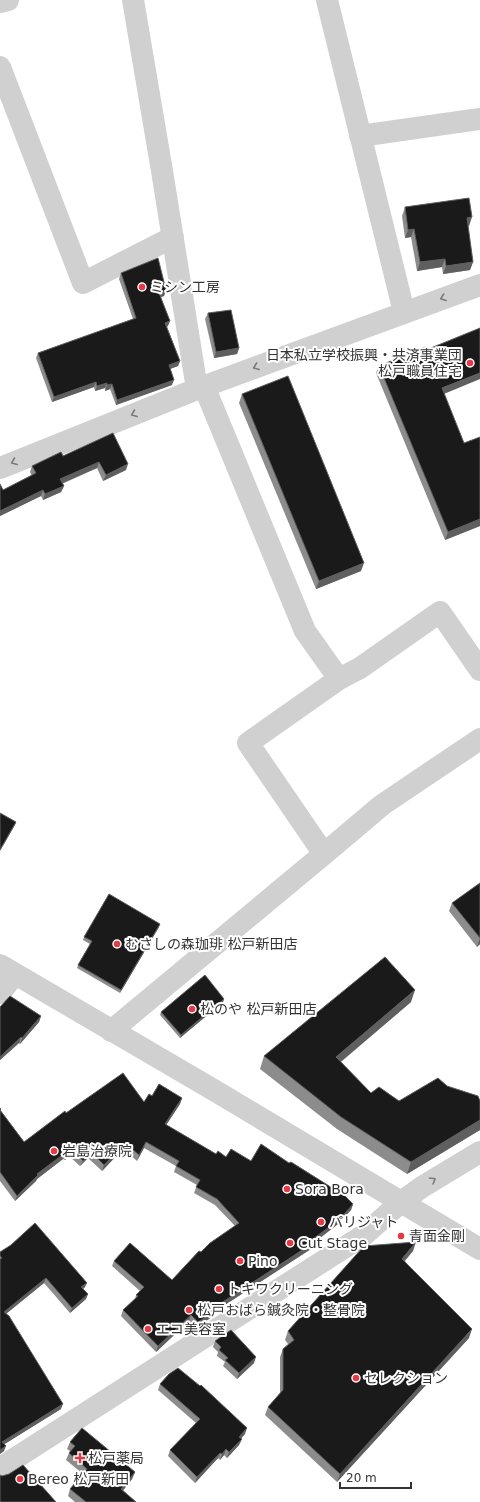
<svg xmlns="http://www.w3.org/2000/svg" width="480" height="1502" font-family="'DejaVu Sans','Noto Sans JP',sans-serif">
<rect width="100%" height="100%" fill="#fff"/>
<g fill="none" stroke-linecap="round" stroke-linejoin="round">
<!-- minor -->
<path stroke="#d0d0d0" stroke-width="22" d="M 133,0 L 162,171 L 197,389
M 327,0 L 404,312
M 0,2 L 8,0
M 0,67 L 83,283 L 173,237
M 360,136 L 480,119
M 204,386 L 305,631 L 339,679
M 0,468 L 197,389 L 480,285
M 480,670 L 440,612 L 360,668 L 339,679 L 248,743 L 324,854 L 382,805 L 480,739
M 0,965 L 212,1089 L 480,1249
M 0,993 L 15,974
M 111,1031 L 324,854
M 0,1468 L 364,1235 L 401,1202 L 422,1187 L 480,1152"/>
</g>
<!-- wall -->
<path fill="#8c8c8c" d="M 405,207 L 469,226 L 468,226 L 473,262 L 470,270 L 443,274 L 442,267 L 417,271 L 411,237 L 405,238 L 402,216 Z
M 121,273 L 166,290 L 164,296 L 161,297 L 168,326 L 167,327 L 180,361 L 178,366 L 170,369 L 172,385 L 116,405 L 110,389 L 105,391 L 105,388 L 95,391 L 94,387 L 52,402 L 36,358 L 38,353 L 133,319 L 119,279 Z
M 208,313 L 239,348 L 237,354 L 214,358 L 205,319 Z
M 379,366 L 444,394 L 480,526 L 445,540 L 376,373 Z
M 242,394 L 361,571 L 316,589 L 239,403 Z
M 113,433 L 126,470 L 103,481 L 97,468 L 62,484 L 64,486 L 61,492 L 43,500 L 41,496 L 0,516 L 0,484 L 3,490 L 32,476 L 30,472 L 32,466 L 63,456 Z
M 480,883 L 480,944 L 477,947 L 449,911 L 452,903 Z
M 159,927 L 120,993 L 77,968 L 78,965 L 90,944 L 83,940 L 84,937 Z
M 224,999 L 223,1002 L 180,1038 L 160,1015 L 161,1012 Z
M 411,1002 L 341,1062 L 371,1093 L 399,1101 L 447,1086 L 480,1101 L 480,1130 L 407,1174 L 337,1129 L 260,1069 L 264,1056 Z
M 0,1007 L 41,1016 L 39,1022 L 20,1044 L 19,1043 L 0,1060 Z
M 152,1096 L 182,1098 L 180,1104 L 166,1125 L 216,1154 L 226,1157 L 251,1161 L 289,1163 L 353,1204 L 351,1210 L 338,1224 L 316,1241 L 314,1247 L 214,1312 L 212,1317 L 195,1328 L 189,1321 L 156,1352 L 121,1316 L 123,1310 L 135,1300 L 136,1295 L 140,1291 L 112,1266 L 114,1261 L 172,1280 L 201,1252 L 235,1226 L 215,1205 L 194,1193 L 197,1185 L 174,1172 L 176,1166 L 144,1148 L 137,1161 L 123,1149 L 102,1171 L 88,1158 L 80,1166 L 69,1156 L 65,1160 L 63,1159 L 37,1179 L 36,1181 L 15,1201 L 0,1181 L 0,1108 L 1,1109 L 1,1111 L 24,1142 L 66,1113 L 144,1102 Z
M 413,1251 L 405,1261 L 469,1338 L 337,1482 L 265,1415 L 268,1407 L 280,1393 L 280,1357 L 283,1349 L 288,1344 L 285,1340 L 288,1331 Z
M 0,1252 L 85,1287 L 83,1289 L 88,1294 L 86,1299 L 70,1313 L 44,1283 L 6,1314 L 61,1409 L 4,1444 L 4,1451 L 0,1454 Z
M 215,1341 L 254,1363 L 237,1379 L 223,1366 L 225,1362 L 217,1356 L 218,1352 L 213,1347 Z
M 160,1384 L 245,1434 L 241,1438 L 242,1439 L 239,1445 L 227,1458 L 224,1455 L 220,1460 L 218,1458 L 195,1483 L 168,1456 L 170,1450 L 196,1423 L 158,1390 Z
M 70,1442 L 135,1472 L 132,1479 L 123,1491 L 136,1502 L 75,1502 L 68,1496 L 70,1489 L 83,1474 L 66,1460 L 69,1453 L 70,1451 L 67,1449 Z"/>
<!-- shaded-wall -->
<path fill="#5f5f5f" d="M 472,217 L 469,226 L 464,226 L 467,218 Z
M 414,229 L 411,237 L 405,238 L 408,230 Z
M 445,259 L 442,267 L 417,271 L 420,262 Z
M 473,262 L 470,270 L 443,274 L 446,266 Z
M 166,290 L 164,296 L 157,298 L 159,293 Z
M 170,321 L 168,326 L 163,328 L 165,323 Z
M 239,348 L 237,354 L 214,358 L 216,352 Z
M 180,361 L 178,366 L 167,370 L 169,365 Z
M 480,373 L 480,379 L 439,396 L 442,388 Z
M 174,380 L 172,385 L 116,405 L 117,400 Z
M 96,382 L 94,387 L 52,402 L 54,397 Z
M 107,383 L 105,388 L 95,391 L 97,386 Z
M 112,384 L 110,389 L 105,391 L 107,385 Z
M 99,462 L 97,468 L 58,485 L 60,479 Z
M 128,464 L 126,470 L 103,481 L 106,475 Z
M 64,486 L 61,492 L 43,500 L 45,494 Z
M 43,490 L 41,496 L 0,516 L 0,511 Z
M 480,519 L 480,526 L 445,540 L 448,532 Z
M 364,563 L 361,571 L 316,589 L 319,581 Z
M 16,822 L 15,825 L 0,851 L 0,850 Z
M 160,924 L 159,927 L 120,993 L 121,990 Z
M 480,938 L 480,944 L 477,947 Z
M 415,990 L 411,1002 L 332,1069 L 336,1057 Z
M 224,999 L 223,1002 L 180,1038 L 181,1035 Z
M 41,1016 L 39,1022 L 20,1044 L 22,1038 Z
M 21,1037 L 19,1043 L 0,1060 L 0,1057 Z
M 182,1098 L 180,1104 L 163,1130 L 165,1124 Z
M 480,1120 L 480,1130 L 407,1174 L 411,1162 Z
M 146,1142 L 144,1148 L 137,1161 L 139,1155 Z
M 125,1143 L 123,1149 L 102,1171 L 104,1165 Z
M 72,1150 L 69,1156 L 65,1160 L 67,1154 Z
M 91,1152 L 88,1158 L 80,1166 L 83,1161 Z
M 65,1153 L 63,1159 L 37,1179 L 36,1181 L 15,1201 L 17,1196 L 37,1174 Z
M 353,1204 L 351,1210 L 338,1224 L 316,1241 L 314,1247 L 214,1312 L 212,1317 L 195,1328 L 198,1322 L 212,1309 L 313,1239 Z
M 416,1242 L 413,1251 L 399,1267 L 402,1259 Z
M 46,1278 L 44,1283 L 2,1317 L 4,1312 Z
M 87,1283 L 85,1287 L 80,1292 L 81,1287 Z
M 88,1294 L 86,1299 L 70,1313 L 72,1308 Z
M 191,1315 L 189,1321 L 156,1352 L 158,1346 Z
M 472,1329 L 469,1338 L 337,1482 L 340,1474 Z
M 256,1357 L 254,1363 L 237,1379 L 239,1373 Z
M 63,1404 L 61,1409 L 0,1447 L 2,1442 Z
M 247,1428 L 245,1434 L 237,1443 L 239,1437 Z
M 242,1439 L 239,1445 L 227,1458 L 229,1452 Z
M 6,1446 L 4,1451 L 0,1454 L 0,1450 Z
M 226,1449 L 224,1455 L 220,1460 L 222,1454 Z
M 220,1453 L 218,1458 L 195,1483 L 197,1477 Z
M 135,1472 L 132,1479 L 118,1496 L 121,1489 Z"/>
<!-- building -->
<path fill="#1a1a1a" stroke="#5f5f5f" d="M 469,198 L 472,217 L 467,218 L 473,262 L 446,266 L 445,259 L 420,262 L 414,229 L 408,230 L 405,207 Z
M 158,258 L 166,290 L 159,293 L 170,321 L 165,323 L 180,361 L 169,365 L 174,380 L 117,400 L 112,384 L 107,385 L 107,383 L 97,386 L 96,382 L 54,397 L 38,353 L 136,318 L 121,273 Z
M 231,310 L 239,348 L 216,352 L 208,313 Z
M 480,328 L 480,373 L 442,388 L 464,443 L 480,437 L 480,519 L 448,532 L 379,366 L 425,347 L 426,350 Z
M 288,376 L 364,563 L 319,581 L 242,394 Z
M 113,433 L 128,464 L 106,475 L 99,462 L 60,479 L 64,486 L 45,494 L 43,490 L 0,511 L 0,484 L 3,490 L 36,473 L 32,466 L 61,452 L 63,456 Z
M 0,813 L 16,822 L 0,850 Z
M 480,883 L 480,938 L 452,903 Z
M 109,894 L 160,924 L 121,990 L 78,965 L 92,941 L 84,937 Z
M 385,957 L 415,990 L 336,1057 L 371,1093 L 379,1087 L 399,1101 L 438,1078 L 447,1086 L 478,1096 L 480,1101 L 480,1120 L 411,1162 L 341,1117 L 264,1056 Z
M 205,975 L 224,999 L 181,1035 L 161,1012 Z
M 10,996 L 41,1016 L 22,1038 L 21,1037 L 0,1057 L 0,1007 Z
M 123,1073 L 144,1102 L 149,1094 L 152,1096 L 159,1084 L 182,1098 L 165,1124 L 216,1154 L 218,1151 L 226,1157 L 231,1149 L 251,1161 L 261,1144 L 289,1163 L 291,1162 L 345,1196 L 353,1204 L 340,1219 L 313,1239 L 316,1241 L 212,1309 L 214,1312 L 198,1322 L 191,1315 L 158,1346 L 123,1310 L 138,1296 L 136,1295 L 144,1287 L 114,1261 L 130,1243 L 172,1280 L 199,1251 L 201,1252 L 210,1243 L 239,1223 L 217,1199 L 196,1187 L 200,1180 L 176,1166 L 179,1161 L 146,1142 L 139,1155 L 125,1143 L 104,1165 L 91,1152 L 83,1161 L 72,1150 L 67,1154 L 65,1153 L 37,1174 L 38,1175 L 17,1196 L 0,1172 L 0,1108 L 1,1109 L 0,1110 L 24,1142 L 65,1111 L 66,1113 Z
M 35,1223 L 87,1283 L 81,1287 L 88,1294 L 72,1308 L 46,1278 L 4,1312 L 9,1316 L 63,1404 L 2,1442 L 6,1446 L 0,1450 L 0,1259 L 2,1258 L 0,1256 L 0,1252 L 11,1245 Z
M 416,1242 L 402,1259 L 472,1329 L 340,1474 L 268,1407 L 283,1390 L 283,1349 L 294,1340 L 288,1331 L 364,1246 Z
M 231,1330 L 256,1357 L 239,1373 L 225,1360 L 228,1358 L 219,1350 L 221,1347 L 215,1341 Z
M 178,1368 L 200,1386 L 201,1385 L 247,1428 L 239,1437 L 242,1439 L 229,1452 L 226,1449 L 222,1454 L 220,1453 L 197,1477 L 170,1450 L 200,1419 L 160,1384 L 169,1374 Z
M 82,1428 L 135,1472 L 121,1489 L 136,1502 L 86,1502 L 70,1489 L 87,1469 L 69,1453 L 75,1446 L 70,1442 Z
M 23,1465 L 56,1502 L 1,1502 L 0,1501 L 0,1475 L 2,1476 L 9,1474 Z"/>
<!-- one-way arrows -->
<defs><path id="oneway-chevron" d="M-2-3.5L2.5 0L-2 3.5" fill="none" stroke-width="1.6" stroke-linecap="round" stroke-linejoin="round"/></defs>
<g stroke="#7a7a7a">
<use href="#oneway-chevron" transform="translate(443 298) rotate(160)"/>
<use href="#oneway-chevron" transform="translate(256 367) rotate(159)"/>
<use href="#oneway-chevron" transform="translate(134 414) rotate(158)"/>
<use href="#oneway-chevron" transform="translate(14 462) rotate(158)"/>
<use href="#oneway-chevron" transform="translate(433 1180) rotate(-31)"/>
</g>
<!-- markers -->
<g fill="#e63946" stroke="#fff" stroke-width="1.5">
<circle cx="142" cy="287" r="4"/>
<circle cx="470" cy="363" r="4"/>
<circle cx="117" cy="944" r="4"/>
<circle cx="192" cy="1009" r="4"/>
<circle cx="54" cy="1151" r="4"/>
<circle cx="287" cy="1189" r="4"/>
<circle cx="321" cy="1222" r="4"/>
<circle cx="401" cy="1236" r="4"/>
<circle cx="290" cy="1243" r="4"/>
<circle cx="240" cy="1261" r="4"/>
<circle cx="219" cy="1289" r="4"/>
<circle cx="189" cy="1310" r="4"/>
<circle cx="148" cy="1329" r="4"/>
<circle cx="356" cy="1378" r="4"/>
<path d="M78 1452h4v4h4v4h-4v4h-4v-4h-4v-4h4z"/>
<circle cx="20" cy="1479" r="4"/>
</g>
<g text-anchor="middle" stroke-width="4" stroke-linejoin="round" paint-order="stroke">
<!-- poi labels -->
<g font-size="14" fill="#333" stroke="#fff" text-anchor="start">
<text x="150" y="292">ミシン工房</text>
<text x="462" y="360" text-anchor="end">日本私立学校振興・共済事業団<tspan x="462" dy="16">松戸職員住宅</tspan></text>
<text x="125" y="949">むさしの森珈琲 松戸新田店</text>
<text x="200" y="1014">松のや 松戸新田店</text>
<text x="62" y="1156">岩島治療院</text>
<text x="295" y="1194">Sora Bora</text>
<text x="329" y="1227">パリジャト</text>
<text x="409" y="1241">青面金剛</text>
<text x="298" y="1248">Cut Stage</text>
<text x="248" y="1266">Pino</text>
<text x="227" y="1294">トキワクリーニング</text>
<text x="197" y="1315">松戸おばら鍼灸院・整骨院</text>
<text x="156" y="1334">エコ美容室</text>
<text x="364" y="1383">セレクション</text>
<text x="88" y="1463">松戸薬局</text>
<text x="28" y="1484">Bereo 松戸新田</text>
</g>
</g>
<!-- scale -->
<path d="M340 1482v6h71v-6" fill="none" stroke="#333333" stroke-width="2"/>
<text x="346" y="1482" font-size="12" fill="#333333" stroke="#ffffff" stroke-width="3" paint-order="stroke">20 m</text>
</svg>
